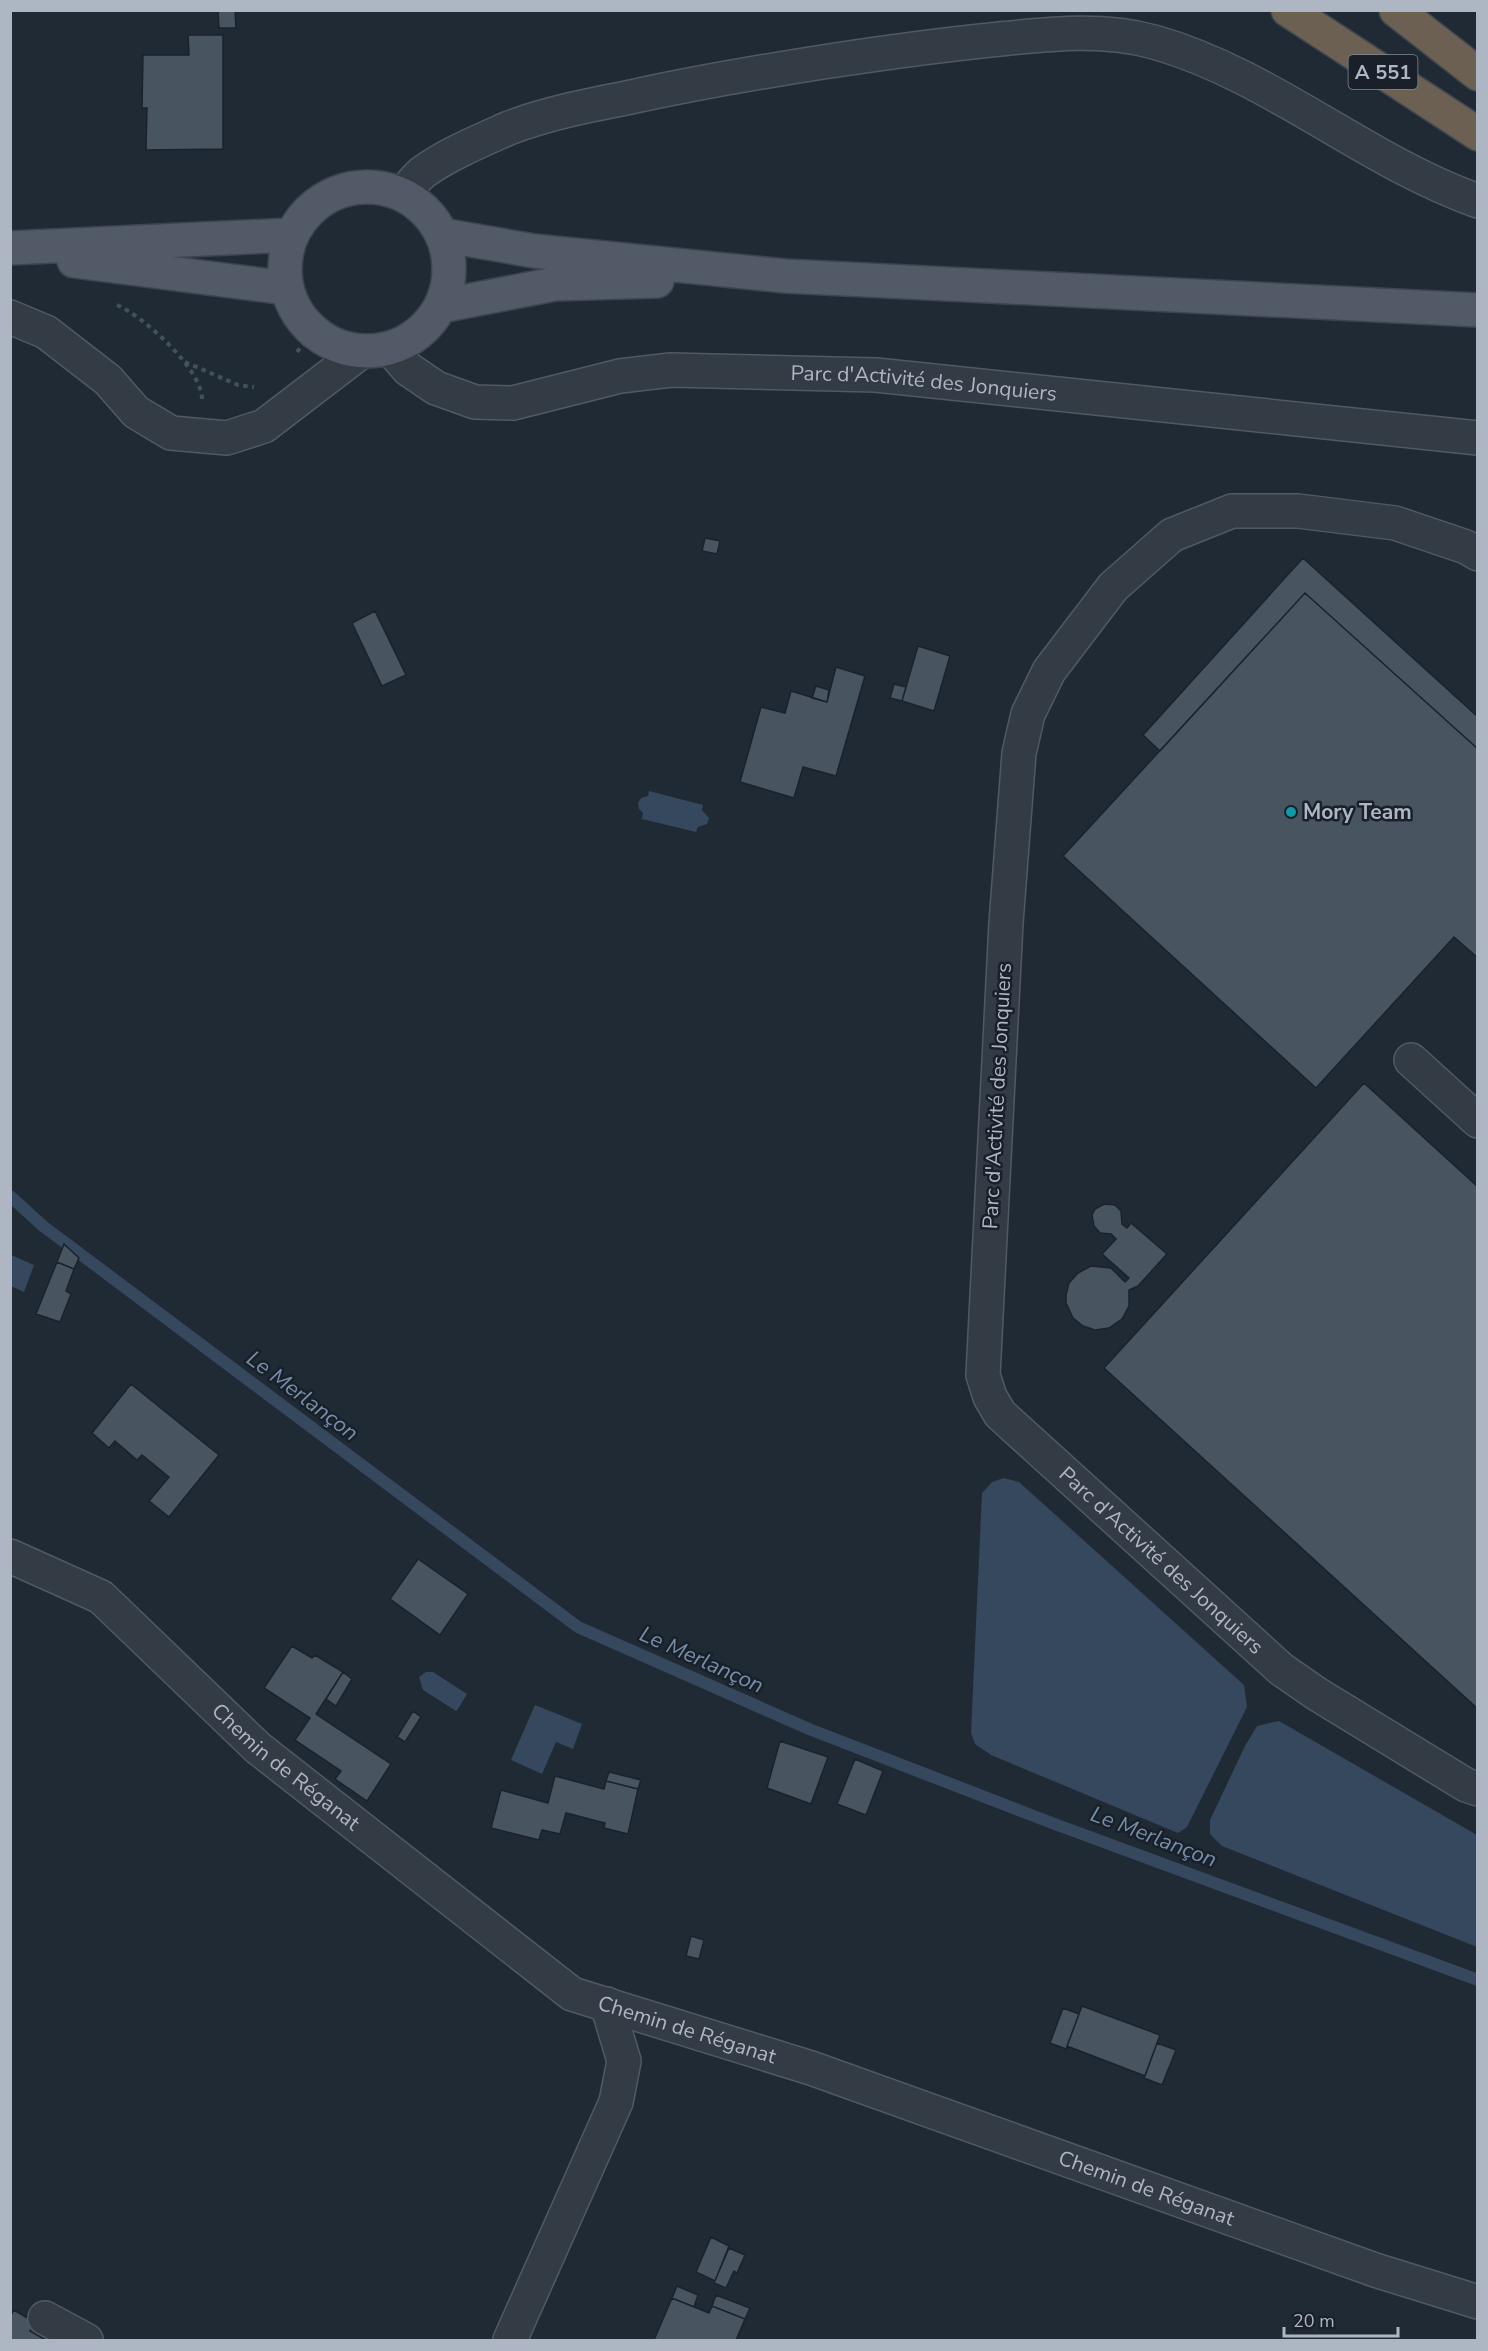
<svg xmlns="http://www.w3.org/2000/svg" width="1488" height="2351" font-family="'Nunito Sans',sans-serif">
<rect width="100%" height="100%" fill="#202a35"/>
<!-- water -->
<path fill="#36485d" d="M 649,791 L 703,805 L 702,810 L 709,818 L 707,824 L 698,827 L 696,832 L 642,819 L 643,813 L 639,809 L 638,803 L 641,798 L 648,796 Z
M 11,1255 L 34,1265 L 24,1292 L 11,1286 Z
M 1004,1478 L 1019,1482 L 1244,1685 L 1247,1707 L 1187,1827 L 1178,1833 L 991,1755 L 975,1744 L 971,1733 L 982,1493 L 992,1482 Z
M 426,1672 L 433,1672 L 467,1694 L 458,1709 L 456,1711 L 423,1690 L 419,1677 Z
M 535,1705 L 582,1724 L 573,1749 L 556,1742 L 542,1774 L 511,1760 Z
M 1279,1721 L 1477,1835 L 1477,1947 L 1222,1846 L 1210,1834 L 1210,1820 L 1245,1746 L 1257,1726 Z"/>
<g fill="none" stroke-linecap="round" stroke-linejoin="round">
<!-- stream -->
<path stroke="#36485d" stroke-width="12" d="M 10,1196 L 43,1226 L 578,1627 L 809,1729 L 1052,1823 L 1478,1980"/>
</g>
<!-- building -->
<path fill="#485460" stroke="#1b222c" stroke-width="1.5" d="M 218,10 L 235,10 L 236,28 L 219,28 Z
M 188,35 L 223,35 L 223,149 L 146,150 L 147,108 L 142,108 L 143,55 L 189,55 Z
M 705,538 L 720,541 L 717,554 L 702,551 Z
M 1303,558 L 1478,717 L 1478,749 L 1305,593 L 1160,751 L 1143,735 Z
M 1305,593 L 1478,749 L 1478,958 L 1454,937 L 1316,1088 L 1063,856 Z
M 375,611 L 406,675 L 382,686 L 352,623 Z
M 918,646 L 950,656 L 934,711 L 902,701 Z
M 836,667 L 865,676 L 836,776 L 803,767 L 794,798 L 740,782 L 761,707 L 785,713 L 791,691 L 827,702 Z
M 894,684 L 906,687 L 902,701 L 890,698 Z
M 816,686 L 829,690 L 827,702 L 812,698 Z
M 1364,1083 L 1478,1187 L 1478,1709 L 1104,1368 Z
M 1104,1204 L 1115,1205 L 1121,1211 L 1122,1224 L 1127,1228 L 1131,1223 L 1167,1254 L 1138,1286 L 1129,1290 L 1129,1306 L 1122,1319 L 1109,1328 L 1095,1330 L 1083,1326 L 1073,1318 L 1066,1303 L 1066,1295 L 1069,1283 L 1078,1273 L 1091,1266 L 1111,1268 L 1125,1282 L 1129,1278 L 1102,1254 L 1116,1239 L 1111,1234 L 1100,1233 L 1094,1226 L 1092,1215 L 1095,1209 Z
M 64,1244 L 79,1258 L 74,1269 L 57,1262 Z
M 57,1262 L 74,1269 L 66,1291 L 71,1294 L 60,1322 L 36,1314 Z
M 131,1384 L 219,1455 L 169,1517 L 149,1501 L 169,1477 L 142,1455 L 137,1460 L 115,1441 L 109,1448 L 92,1433 Z
M 418,1559 L 468,1594 L 440,1635 L 390,1599 Z
M 292,1646 L 312,1658 L 315,1655 L 343,1672 L 316,1714 L 391,1764 L 367,1801 L 335,1779 L 341,1771 L 295,1740 L 310,1718 L 264,1688 Z
M 343,1672 L 352,1679 L 336,1706 L 326,1699 Z
M 413,1711 L 421,1717 L 405,1742 L 397,1737 Z
M 780,1741 L 828,1757 L 811,1804 L 767,1788 Z
M 855,1759 L 883,1771 L 866,1815 L 837,1804 Z
M 609,1772 L 641,1780 L 638,1789 L 606,1781 Z
M 555,1776 L 604,1789 L 606,1781 L 638,1789 L 628,1834 L 604,1828 L 605,1823 L 566,1813 L 560,1834 L 542,1830 L 539,1840 L 491,1828 L 501,1790 L 548,1803 Z
M 691,1936 L 704,1940 L 699,1959 L 686,1956 Z
M 1082,2006 L 1160,2035 L 1145,2076 L 1067,2046 Z
M 1063,2008 L 1079,2014 L 1066,2049 L 1050,2043 Z
M 1157,2043 L 1176,2050 L 1162,2085 L 1144,2078 Z
M 711,2237 L 729,2246 L 715,2281 L 696,2272 Z
M 729,2248 L 745,2255 L 737,2273 L 734,2271 L 726,2288 L 714,2283 Z
M 677,2286 L 698,2295 L 694,2307 L 672,2298 Z
M 716,2295 L 750,2308 L 745,2319 L 712,2306 Z
M 672,2298 L 709,2313 L 712,2306 L 745,2319 L 736,2340 L 654,2340 Z
M 14,2310 L 36,2323 L 30,2331 L 46,2340 L 10,2340 L 10,2316 Z
M 36,2323 L 67,2340 L 46,2340 L 30,2331 Z"/>
<g fill="none" stroke-linecap="round" stroke-linejoin="round">
<!-- minor casing -->
<g stroke="#515963" stroke-width="36">
<g id="minor">
<path d="M 403,194 C 409,187 415,179 422,173 C 446,155 482,140 509,128 C 548,113 590,105 631,97 C 695,83 759,72 823,62 C 882,53 940,45 1000,39 C 1050,34 1103,28 1154,42 C 1271,75 1363,160 1478,201"/>
<path d="M 10,317 L 46,332 L 108,380 L 136,412 L 171,433 L 227,438 L 264,426 L 362,351"/>
<path id="s1" d="M 390,348 L 408,369 L 436,388 L 475,402 L 513,403 L 620,376 L 671,370 L 876,375 L 1478,438"/>
<path id="s2" d="M 1478,554 L 1466,547 L 1395,523 L 1298,511 L 1232,511 L 1172,535 L 1113,587 L 1049,671 L 1028,714 L 1019,753 L 1006,923 L 983,1375 L 990,1397 L 1000,1414 L 1281,1669 L 1317,1694 L 1466,1785 L 1478,1789"/>
<path d="M 1411,1060 L 1478,1121"/>
<path id="s3" d="M 10,1556 L 101,1597 L 258,1748 L 572,1994 L 811,2068 L 1375,2270 L 1478,2302"/>
<path d="M 45,2318 L 86,2340"/>
<path d="M 510,2340 L 616,2102 L 624,2061 L 607,2004"/>
</g>
</g>
<!-- major casing -->
<g stroke="#3d444f" stroke-width="36">
<path id="major" d="M285 269a82 82 0 1 1 164 0a82 82 0 1 1-164 0Z
M 442,235 L 534,251 L 785,276 L 1478,310
M 10,248 L 291,235
M 74,261 L 286,288
M 441,306 L 555,284 L 657,281"/>
</g>
<!-- highway casing -->
<g stroke="#3e4650" stroke-width="36">
<path id="highway" d="M 1288,10 L 1478,134
M 1396,10 L 1478,74"/>
</g>
<!-- path -->
<path stroke="#415355" stroke-width="4" stroke-dasharray="4.5 4.5" stroke-linecap="butt" d="M 117,305 C 143,316 202,369 202,399
M 297,352 L 313,332
M 185,362 L 238,385 L 254,387"/>
<!-- minor -->
<use href="#minor" stroke="#333b45" stroke-width="33"/>
<!-- major -->
<use href="#major" stroke="#515a66" stroke-width="33"/>
<!-- highway -->
<use href="#highway" stroke="#6b6051" stroke-width="33"/>
</g>
<!-- markers -->
<circle fill="#0f9aa8" stroke="#19202a" stroke-width="2" cx="1291" cy="812" r="6"/>
<g text-anchor="middle" stroke-width="5" stroke-linejoin="round" paint-order="stroke">
<!-- shield labels -->
<rect fill="#19202a" stroke="#818994" stroke-width="1.5" x="1348.5" y="55" width="69" height="34" rx="4.5"/>
<g font-size="20" font-weight="bold" fill="#adb6c2">
<text x="1383" y="79">A 551</text>
</g>
<!-- street labels -->
<g font-size="21" fill="#adb6c2" stroke="#19202a">
<text dy="7" stroke="none"><textPath href="#s1" startOffset="556">Parc d'Activité des Jonquiers</textPath></text>
<text transform="translate(997 1096) rotate(-87)" y="7">Parc d'Activité des Jonquiers</text>
<text dy="7" stroke="none"><textPath href="#s2" startOffset="1473">Parc d'Activité des Jonquiers</textPath></text>
<text dy="7" stroke="none"><textPath href="#s3" startOffset="351">Chemin de Réganat</textPath></text>
<text dy="7" stroke="none"><textPath href="#s3" startOffset="837">Chemin de Réganat</textPath></text>
<text dy="7" stroke="none"><textPath href="#s3" startOffset="1323">Chemin de Réganat</textPath></text>
</g>
<!-- poi labels -->
<g font-size="21" font-weight="bold" fill="#adb6c2" stroke="#19202a" text-anchor="start">
<text x="1303" y="819">Mory Team</text>
</g>
<!-- water labels -->
<g font-size="22" font-style="italic" fill="#778eaa" stroke="#19202a">
<text transform="translate(303 1395) rotate(37)" y="8">Le Merlançon</text>
<text transform="translate(702 1659) rotate(24)" y="8">Le Merlançon</text>
<text transform="translate(1154 1836) rotate(21)" y="8">Le Merlançon</text>
</g>
</g>
<!-- border -->
<rect width="1488" height="2351" fill="none" stroke="#adb6c2" stroke-width="24"/>
<!-- scale -->
<path d="M1284 2327v9h114v-9" fill="none" stroke="#adb6c2" stroke-width="3"/>
<text x="1293" y="2327" font-size="18" fill="#adb6c2" stroke="#19202a" stroke-width="4.5" paint-order="stroke">20 m</text>
</svg>
